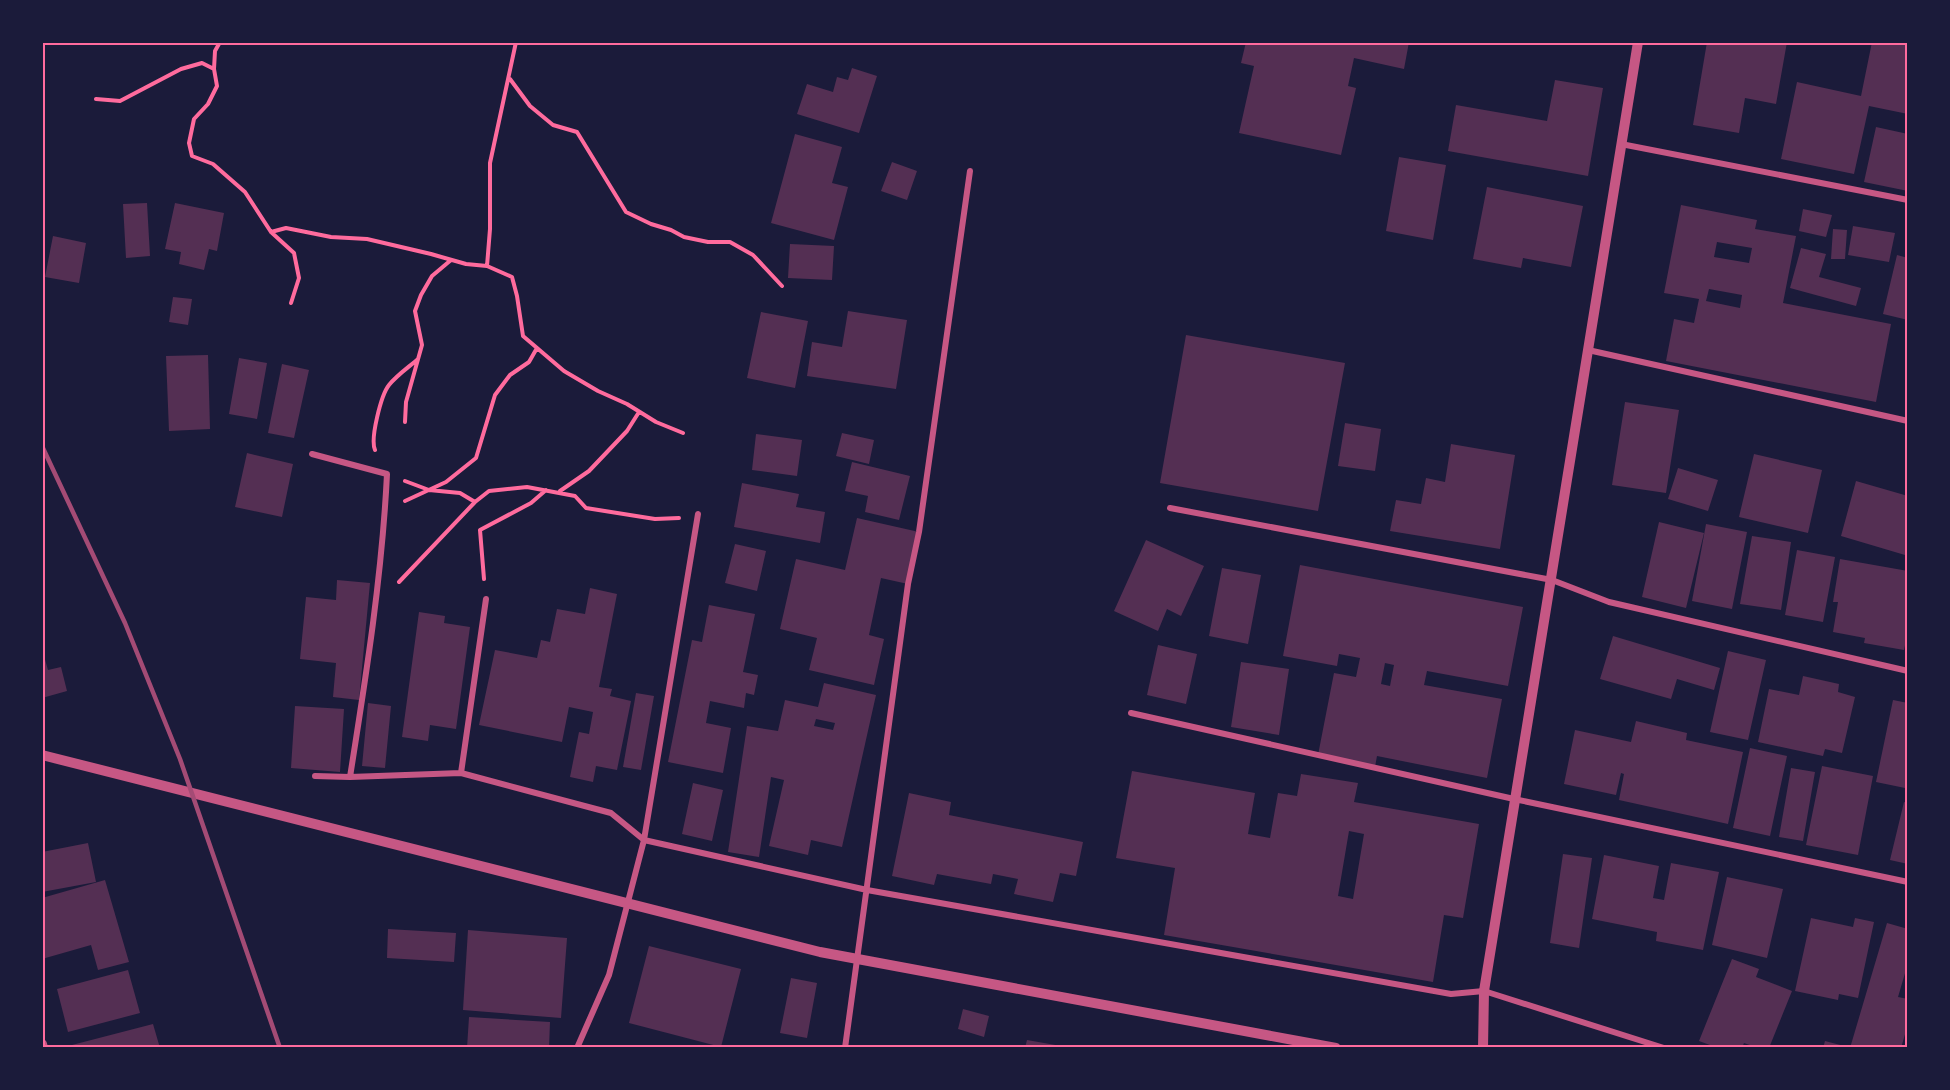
<svg xmlns="http://www.w3.org/2000/svg" width="1950" height="1090" font-family="'Alegreya Sans',sans-serif">
<rect width="100%" height="100%" fill="#1b1b3a"/>
<!-- building -->
<path fill="#542f53" fill-rule="evenodd" d="M 1246,42 L 1409,42 L 1404,69 L 1354,58 L 1348,86 L 1356,88 L 1341,155 L 1239,133 L 1254,66 L 1241,63 Z
M 1707,42 L 1787,42 L 1776,104 L 1745,98 L 1739,133 L 1693,125 Z
M 1872,42 L 1908,42 L 1908,114 L 1869,106 L 1854,174 L 1781,159 L 1797,82 L 1861,96 Z
M 852,68 L 877,76 L 859,133 L 797,114 L 807,84 L 833,92 L 837,77 L 848,80 Z
M 1555,80 L 1603,88 L 1588,176 L 1448,151 L 1456,105 L 1547,121 Z
M 1876,127 L 1908,134 L 1908,191 L 1864,182 Z
M 795,134 L 842,147 L 832,183 L 848,187 L 834,240 L 771,223 Z
M 1399,157 L 1446,165 L 1433,240 L 1386,231 Z
M 892,162 L 917,171 L 907,200 L 881,191 Z
M 1487,187 L 1583,206 L 1571,267 L 1523,258 L 1521,268 L 1473,259 Z
M 147,203 L 150,256 L 126,258 L 123,204 Z
M 175,203 L 224,213 L 217,251 L 209,249 L 204,270 L 179,264 L 181,252 L 165,249 Z
M 1681,205 L 1757,220 L 1755,229 L 1796,236 L 1783,303 L 1891,324 L 1876,402 L 1666,361 L 1674,319 L 1694,323 L 1699,299 L 1664,293 ZM 1717,242 L 1752,248 L 1749,263 L 1714,257 ZM 1709,289 L 1742,295 L 1740,308 L 1706,301 Z
M 1803,209 L 1832,215 L 1826,237 L 1799,231 Z
M 1853,226 L 1895,233 L 1889,262 L 1848,255 Z
M 1833,229 L 1847,230 L 1845,259 L 1831,259 Z
M 53,236 L 86,243 L 79,283 L 45,277 Z
M 790,244 L 834,246 L 832,280 L 788,278 Z
M 1801,248 L 1826,254 L 1819,277 L 1861,288 L 1856,306 L 1790,288 Z
M 1897,255 L 1908,258 L 1908,320 L 1883,314 Z
M 173,297 L 192,299 L 188,325 L 169,322 Z
M 848,311 L 907,320 L 896,389 L 807,376 L 812,342 L 842,347 Z
M 761,312 L 808,321 L 795,388 L 747,378 Z
M 1186,335 L 1345,363 L 1318,511 L 1160,483 Z
M 208,355 L 210,429 L 169,431 L 166,356 Z
M 239,358 L 267,363 L 257,419 L 229,414 Z
M 282,364 L 309,370 L 294,438 L 268,433 Z
M 1625,402 L 1679,410 L 1666,493 L 1612,485 Z
M 1345,423 L 1381,429 L 1375,471 L 1338,466 Z
M 842,433 L 874,440 L 869,464 L 836,456 Z
M 756,434 L 802,440 L 797,476 L 752,470 Z
M 1451,444 L 1515,455 L 1500,549 L 1390,531 L 1396,500 L 1421,504 L 1426,478 L 1445,482 Z
M 247,453 L 293,464 L 282,517 L 235,507 Z
M 1754,454 L 1822,470 L 1808,533 L 1739,517 Z
M 852,462 L 910,476 L 899,520 L 865,512 L 868,496 L 845,491 Z
M 1678,468 L 1718,480 L 1708,511 L 1668,499 Z
M 1856,481 L 1908,496 L 1908,545 L 1905,555 L 1841,536 Z
M 742,483 L 799,494 L 796,507 L 825,512 L 820,543 L 734,527 Z
M 857,518 L 919,532 L 908,584 L 881,578 L 869,635 L 884,639 L 874,685 L 809,670 L 817,638 L 780,629 L 796,559 L 845,570 Z
M 1659,522 L 1704,533 L 1686,608 L 1642,597 Z
M 1706,524 L 1747,532 L 1732,609 L 1692,601 Z
M 1752,536 L 1791,542 L 1781,610 L 1740,604 Z
M 1146,540 L 1204,566 L 1181,616 L 1167,609 L 1158,631 L 1114,611 Z
M 735,544 L 766,551 L 757,591 L 725,583 Z
M 1797,550 L 1835,557 L 1823,622 L 1785,615 Z
M 1840,559 L 1908,571 L 1908,631 L 1904,650 L 1864,643 L 1865,638 L 1833,632 L 1838,602 L 1833,602 Z
M 1300,565 L 1523,607 L 1508,686 L 1427,671 L 1424,685 L 1502,699 L 1487,778 L 1377,756 L 1375,767 L 1318,755 L 1334,673 L 1356,677 L 1360,658 L 1339,654 L 1337,666 L 1283,656 ZM 1385,663 L 1394,665 L 1390,686 L 1381,684 Z
M 1222,568 L 1261,575 L 1248,644 L 1209,636 Z
M 337,580 L 370,583 L 359,700 L 333,697 L 336,663 L 300,659 L 306,597 L 336,600 Z
M 590,588 L 617,594 L 599,687 L 612,689 L 610,696 L 631,701 L 617,770 L 596,766 L 593,782 L 570,777 L 579,732 L 589,734 L 593,712 L 569,707 L 562,742 L 479,725 L 495,650 L 537,658 L 541,640 L 550,642 L 557,609 L 585,614 Z
M 709,605 L 755,614 L 743,672 L 758,675 L 754,695 L 746,693 L 744,708 L 710,701 L 706,723 L 731,728 L 723,773 L 668,762 L 692,640 L 702,642 Z
M 419,612 L 445,616 L 444,623 L 470,627 L 456,729 L 430,725 L 428,741 L 402,737 Z
M 1613,636 L 1720,668 L 1714,690 L 1677,679 L 1671,699 L 1600,679 Z
M 1158,645 L 1197,654 L 1186,704 L 1147,695 Z
M 42,649 L 48,670 L 61,667 L 67,691 L 42,698 Z
M 1728,651 L 1766,660 L 1748,740 L 1710,732 Z
M 1241,662 L 1289,669 L 1279,735 L 1231,727 Z
M 1803,676 L 1839,684 L 1838,692 L 1855,697 L 1842,753 L 1825,749 L 1823,756 L 1758,742 L 1769,689 L 1799,695 Z
M 824,683 L 876,695 L 842,847 L 811,840 L 808,855 L 769,846 L 784,780 L 771,777 L 759,857 L 728,852 L 747,726 L 778,731 L 785,700 L 818,707 ZM 816,719 L 835,723 L 833,730 L 814,726 Z
M 636,693 L 654,696 L 641,770 L 623,767 Z
M 1893,700 L 1908,703 L 1908,776 L 1905,788 L 1876,782 Z
M 368,703 L 391,706 L 385,768 L 362,766 Z
M 295,706 L 344,709 L 340,772 L 291,768 Z
M 1636,721 L 1687,733 L 1686,740 L 1743,752 L 1728,824 L 1619,800 L 1624,774 L 1621,773 L 1616,795 L 1564,784 L 1575,730 L 1631,742 Z
M 1750,748 L 1787,756 L 1770,836 L 1733,828 Z
M 1822,766 L 1873,776 L 1858,855 L 1806,845 Z
M 1791,768 L 1815,772 L 1803,841 L 1779,837 Z
M 1132,771 L 1255,793 L 1248,834 L 1270,838 L 1278,793 L 1297,796 L 1301,774 L 1358,783 L 1354,802 L 1479,824 L 1463,918 L 1444,915 L 1433,982 L 1164,935 L 1175,868 L 1116,858 ZM 1349,831 L 1364,834 L 1353,899 L 1338,896 Z
M 693,783 L 723,790 L 712,841 L 682,834 Z
M 909,793 L 951,802 L 949,815 L 1083,842 L 1076,876 L 1060,873 L 1053,902 L 1014,894 L 1018,879 L 993,874 L 991,884 L 937,874 L 934,885 L 892,876 Z
M 1904,802 L 1908,803 L 1908,864 L 1890,860 Z
M 88,843 L 96,882 L 42,892 L 42,852 Z
M 1563,854 L 1592,858 L 1579,948 L 1550,943 Z
M 1604,855 L 1659,866 L 1653,898 L 1664,900 L 1671,863 L 1719,872 L 1703,950 L 1656,941 L 1657,932 L 1592,919 Z
M 1727,877 L 1783,889 L 1767,958 L 1712,945 Z
M 105,880 L 129,962 L 98,970 L 91,945 L 42,959 L 42,898 Z
M 1811,918 L 1853,927 L 1855,918 L 1874,922 L 1858,998 L 1839,994 L 1838,1000 L 1795,991 Z
M 1887,923 L 1908,929 L 1908,963 L 1898,997 L 1908,999 L 1908,1024 L 1901,1048 L 1850,1048 Z
M 388,929 L 456,933 L 454,962 L 387,958 Z
M 468,930 L 567,938 L 561,1018 L 463,1010 Z
M 649,946 L 741,969 L 721,1047 L 629,1023 Z
M 1732,959 L 1759,969 L 1756,977 L 1792,991 L 1769,1048 L 1758,1048 L 1744,1043 L 1742,1048 L 1718,1048 L 1699,1041 Z
M 128,970 L 140,1013 L 68,1032 L 57,989 Z
M 791,978 L 817,983 L 807,1038 L 780,1033 Z
M 963,1009 L 989,1016 L 984,1037 L 958,1029 Z
M 469,1017 L 550,1022 L 549,1048 L 467,1048 Z
M 153,1024 L 160,1048 L 73,1048 L 72,1045 Z
M 1027,1040 L 1061,1046 L 1061,1048 L 1025,1048 Z
M 1825,1041 L 1848,1047 L 1848,1048 L 1823,1048 Z"/>
<g fill="none" stroke-linecap="round" stroke-linejoin="round">
<!-- path -->
<path stroke="#ff6b9d" stroke-width="4" d="M 214,69 L 215,51 L 220,42
M 510,79 L 530,106 L 553,125 L 577,132 L 626,212 L 651,224 L 671,230 L 684,237 L 708,242 L 730,242 L 753,255 L 782,286
M 96,99 L 120,101 L 181,69 L 202,63 L 214,69 L 217,86 L 208,104 L 194,119 L 189,143 L 192,156 L 213,164 L 245,192 L 271,232 L 294,253 L 299,278 L 291,303
M 271,232 L 286,228 L 331,237 L 367,239 L 431,254 L 466,264 L 487,266 L 512,277 L 517,296 L 523,336 L 564,371 L 598,391 L 627,404 L 656,422 L 683,433
M 487,266 L 490,229 L 490,163 L 516,42
M 405,422 L 406,402 L 422,345 L 415,311 L 421,295 L 432,276 L 451,260
M 375,450 C 370,439 381,395 389,385 C 397,375 409,367 418,359
M 405,481 L 429,490 L 460,493 L 475,502
M 560,491 L 589,471 L 627,431 L 639,412
M 405,501 L 446,482 L 476,458 L 495,395 L 510,375 L 529,362 L 537,348
M 484,579 L 480,530 L 531,503 L 546,490
M 399,582 L 475,502 L 489,491 L 527,487 L 575,496 L 586,508 L 655,519 L 679,518"/>
<!-- minor -->
<path stroke="#c65784" stroke-width="6" d="M 1621,144 L 1908,200
M 1588,350 L 1908,421
M 312,454 L 387,474 C 382,576 366,676 350,777
M 1170,508 L 1552,580 L 1609,602 L 1908,671
M 1131,713 L 1514,799 L 1908,882
M 461,773 L 486,599
M 315,776 L 350,777 L 461,773 L 611,813 L 644,840 L 867,890 L 1451,994 L 1484,991 L 1664,1048
M 577,1048 L 609,975 L 644,840 L 698,514
M 845,1048 L 908,584 L 919,532 L 970,171"/>
<!-- tertiary -->
<path stroke="#c65784" stroke-width="10" d="M 42,755 L 820,952 L 1336,1048
M 42,1044 L 43,1048
M 1483,1048 L 1484,991 L 1638,42"/>
<!-- rail -->
<path stroke="#a44b75" stroke-width="4.5" d="M 42,446 L 125,623 L 180,759 L 280,1048"/>
</g>
<!-- border -->
<rect width="1950" height="1090" fill="none" stroke="#1b1b3a" stroke-width="87"/>
<rect x="44" y="44" width="1862" height="1002" fill="none" stroke="#ff6b9d" stroke-width="2"/>
</svg>
